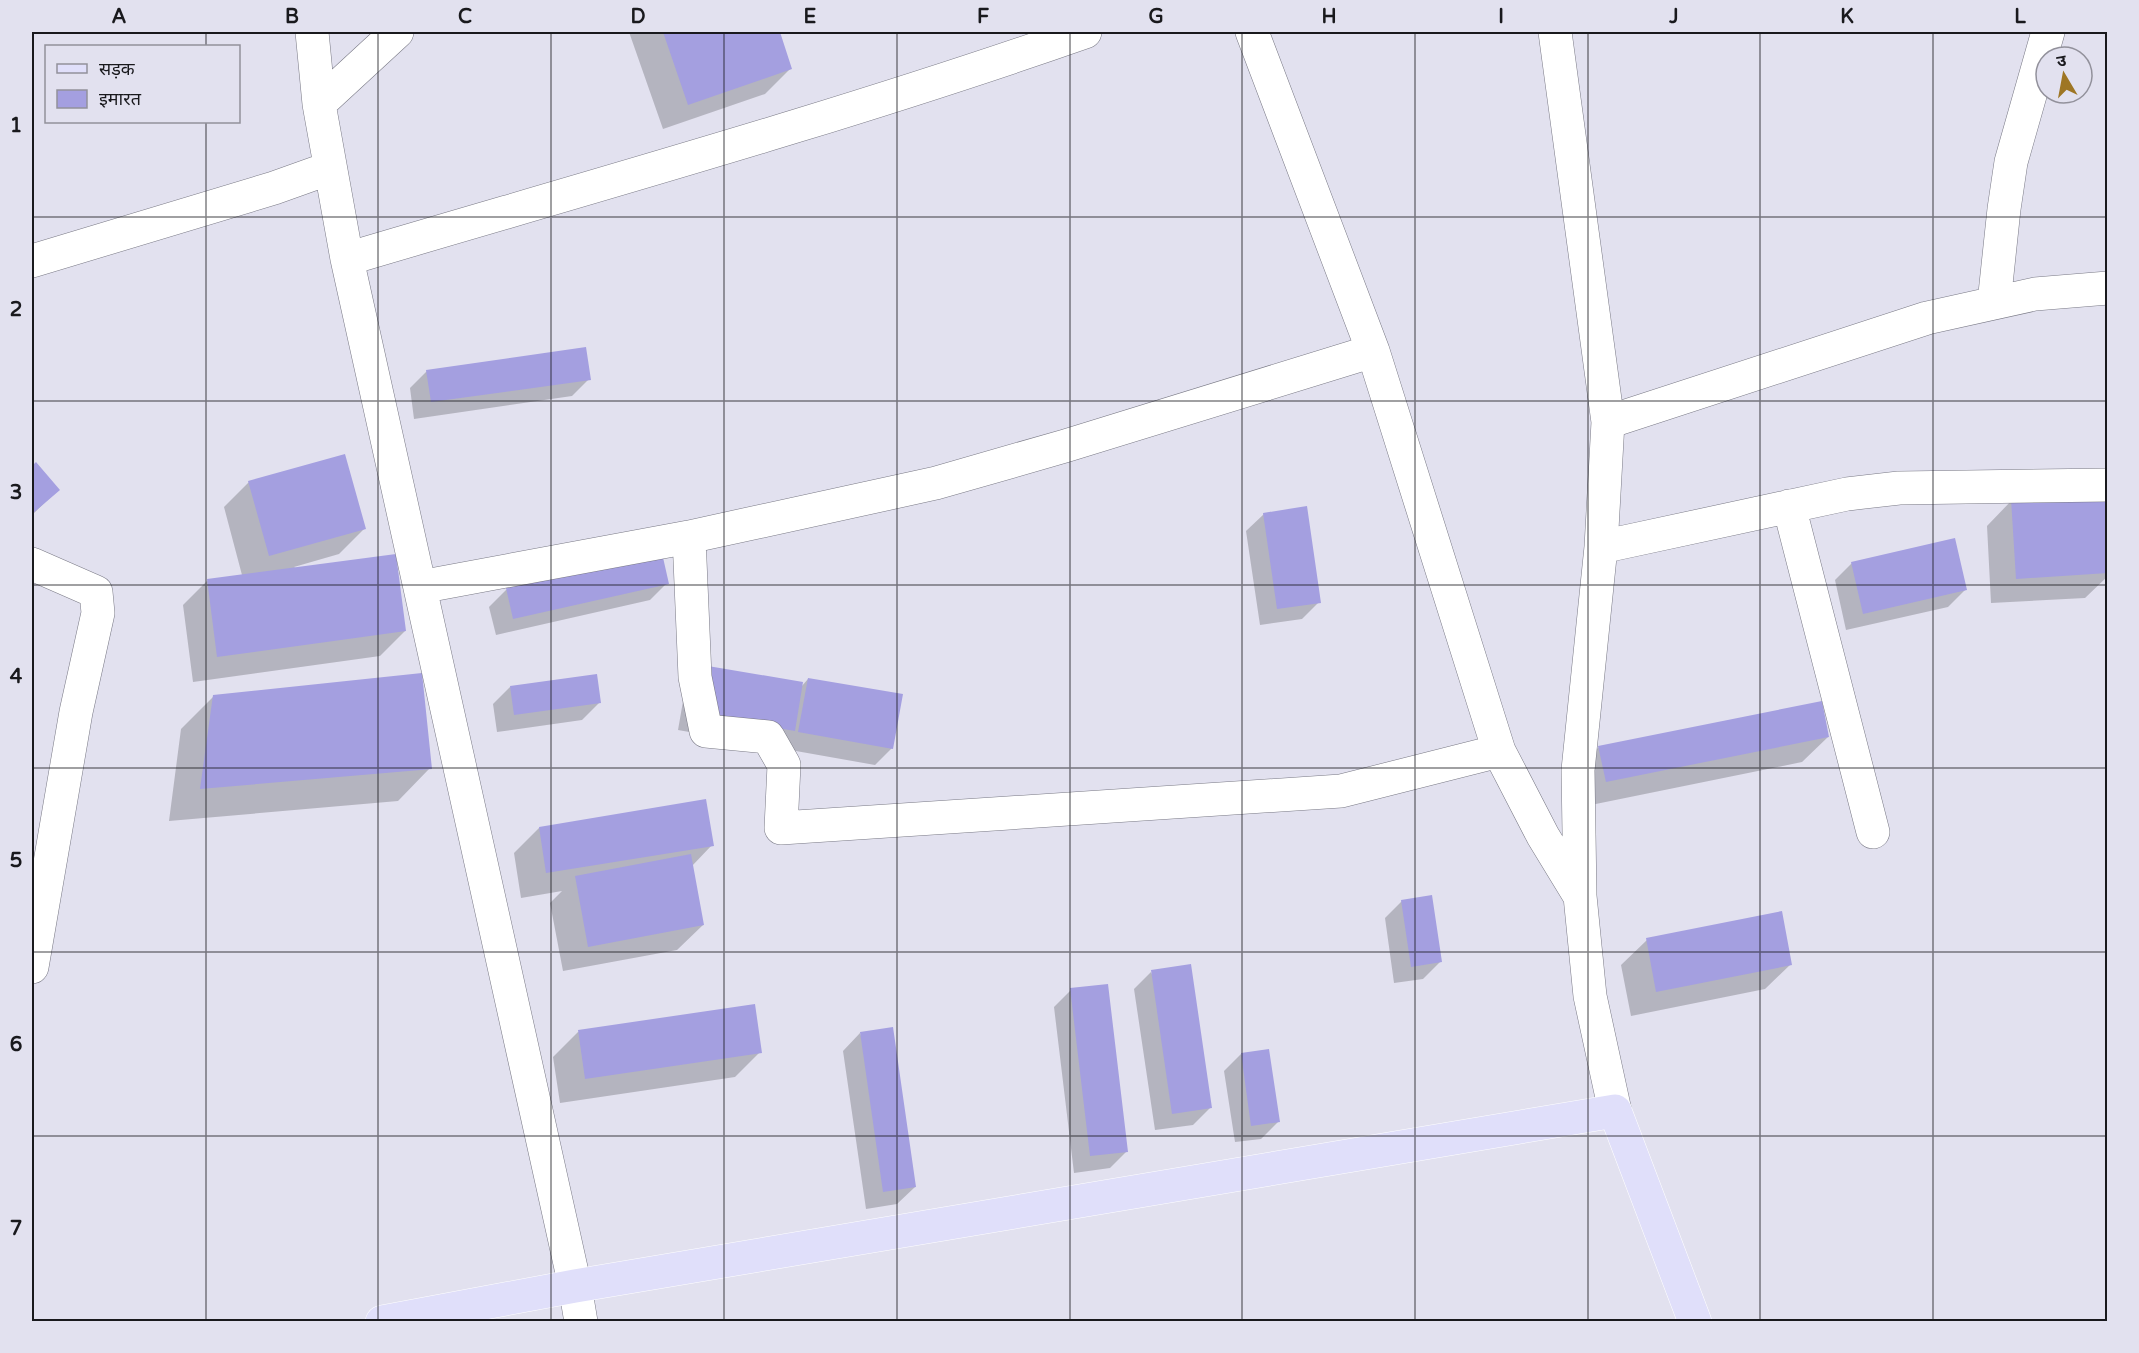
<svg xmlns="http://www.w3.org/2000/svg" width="2139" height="1353" font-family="'Varela Round','Noto Sans Devanagari',sans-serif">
<rect width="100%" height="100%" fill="#e2e1ef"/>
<!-- shadow -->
<path fill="#0003" d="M 629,32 L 778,32 L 791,68 L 765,94 L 663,129 Z
M 427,371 L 589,379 L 572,396 L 414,419 L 410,388 Z
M 36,464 L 58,490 L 32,515 L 32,468 Z
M 249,482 L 364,529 L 339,554 L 294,567 L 405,631 L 380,656 L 193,682 L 183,605 L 208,580 L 242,575 L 224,507 Z
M 2012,500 L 2108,515 L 2108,576 L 2085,598 L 1991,603 L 1987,526 Z
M 1264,514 L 1319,602 L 1302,619 L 1260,625 L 1246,531 Z
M 661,555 L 667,583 L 650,600 L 496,635 L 489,607 L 506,590 Z
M 1852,563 L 1965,590 L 1948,607 L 1846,630 L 1835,580 Z
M 808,679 L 892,748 L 875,765 L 678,730 L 686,684 L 801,687 Z
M 510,687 L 599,703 L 582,720 L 497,732 L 493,704 Z
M 214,696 L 430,768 L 398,801 L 169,821 L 181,729 Z
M 1828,737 L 1802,762 L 1581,807 L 1574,772 L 1599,747 Z
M 539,828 L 712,845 L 692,866 L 703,925 L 677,950 L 563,971 L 550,903 L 562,891 L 521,898 L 514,853 Z
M 1402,901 L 1440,962 L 1423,979 L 1394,983 L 1385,918 Z
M 1647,940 L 1791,964 L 1765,989 L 1631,1016 L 1621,965 Z
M 1151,972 L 1210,1108 L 1193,1125 L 1155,1130 L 1134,989 Z
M 1071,990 L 1127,1151 L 1110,1168 L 1074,1173 L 1054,1007 Z
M 578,1032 L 760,1052 L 735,1077 L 560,1103 L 553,1057 Z
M 860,1033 L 915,1187 L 897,1204 L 866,1209 L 843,1051 Z
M 1241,1054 L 1278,1122 L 1261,1139 L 1235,1142 L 1224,1071 Z"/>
<!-- building -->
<path fill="#a49fe0" d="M 663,32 L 780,32 L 792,69 L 688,105 Z
M 586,347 L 591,380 L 431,402 L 426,370 Z
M 345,454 L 366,529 L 269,556 L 248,481 Z
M 36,462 L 60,490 L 32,514 L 32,466 Z
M 2108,493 L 2108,573 L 2016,579 L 2011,499 Z
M 1307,506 L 1321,603 L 1277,609 L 1263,513 Z
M 1955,538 L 1967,590 L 1863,614 L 1851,562 Z
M 662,553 L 669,584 L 513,619 L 506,588 Z
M 396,554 L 406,631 L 217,657 L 207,579 Z
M 702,665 L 803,682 L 795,731 L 694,714 Z
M 422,673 L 432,769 L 200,789 L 213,695 Z
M 597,674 L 601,703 L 514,715 L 510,686 Z
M 808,678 L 903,694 L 893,749 L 798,732 Z
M 1822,701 L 1829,737 L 1606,782 L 1598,746 Z
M 706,799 L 714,846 L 546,873 L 539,827 Z
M 691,854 L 704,925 L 588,947 L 575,876 Z
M 1432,895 L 1442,962 L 1411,967 L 1401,900 Z
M 1782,911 L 1792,965 L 1656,992 L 1646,938 Z
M 1191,964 L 1212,1108 L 1172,1114 L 1151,970 Z
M 1108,984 L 1128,1152 L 1090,1156 L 1070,988 Z
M 755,1004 L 762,1053 L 585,1079 L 578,1030 Z
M 893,1027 L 916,1187 L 883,1192 L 860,1032 Z
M 1269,1049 L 1280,1122 L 1251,1126 L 1241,1053 Z"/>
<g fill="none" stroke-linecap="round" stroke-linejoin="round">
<!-- minor casing -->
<g stroke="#797985" stroke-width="34">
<path id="minor" d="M 312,32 L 319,104 L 347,259 L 575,1286 L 581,1322
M 1252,32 L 1373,351 L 1499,751 L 1543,836 L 1579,895
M 1555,32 L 1608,422 L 1601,547 L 1578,770 L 1580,896 L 1590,996 L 1615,1111
M 319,104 L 397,32
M 347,259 C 593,186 842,117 1085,32
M 32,261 L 274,188 L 330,168
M 1994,303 L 2004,209 L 2011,162 L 2048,32
M 1608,422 L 1927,318 L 2035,294 L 2108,288
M 1789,506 L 1873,832
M 689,537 L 695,677 L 706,731 L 768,737 L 784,765 L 781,828 L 1341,791 L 1499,751
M 1601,547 L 1847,494 L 1899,488 L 2108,485
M 32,564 L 96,592 L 98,613 L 76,712 L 32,967
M 420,587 L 689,537 L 936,483 L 1065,446 L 1373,351"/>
</g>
<!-- primary casing -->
<g stroke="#fff" stroke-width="34">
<path id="primary" d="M 382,1322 L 575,1286 L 1615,1111 L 1695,1322"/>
</g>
<!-- minor -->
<use href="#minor" stroke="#fff" stroke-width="33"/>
<!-- primary -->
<use href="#primary" stroke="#e0dffa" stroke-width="33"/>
</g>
<!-- grid -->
<path fill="none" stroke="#19191d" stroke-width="1.5" stroke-opacity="0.55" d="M 206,32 L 206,46M 378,32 L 378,1322M 551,32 L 551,1322M 724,32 L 724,1322M 897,32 L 897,1322M 1070,32 L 1070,1322M 1242,32 L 1242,1322M 1415,32 L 1415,1322M 1588,32 L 1588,1322M 1760,32 L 1760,1322M 1933,32 L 1933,1322M 206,122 L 206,1322M 32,217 L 2108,217M 32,401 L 2108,401M 32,585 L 2108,585M 32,768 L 2108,768M 32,952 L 2108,952M 32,1136 L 2108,1136"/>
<!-- border -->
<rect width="2139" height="1353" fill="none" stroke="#e2e1ef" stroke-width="66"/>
<!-- legend -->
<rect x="45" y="45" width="195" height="78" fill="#e2e1ef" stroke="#92919b" stroke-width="1.5"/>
<rect x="57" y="64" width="30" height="9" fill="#e0dffa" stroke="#92919b" stroke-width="1.5"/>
<text x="99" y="75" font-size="18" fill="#19191d">सड़क</text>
<rect x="57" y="90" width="30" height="18" fill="#a49fe0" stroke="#92919b" stroke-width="1.5"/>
<text x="99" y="105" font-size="18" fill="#19191d">इमारत</text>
<!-- north arrow -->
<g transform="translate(2064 75) rotate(350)"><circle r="28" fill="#e2e1ef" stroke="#92919b" stroke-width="1.5"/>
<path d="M0-4.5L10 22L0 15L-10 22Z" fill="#9e7624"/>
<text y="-9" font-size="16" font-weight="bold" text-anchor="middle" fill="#19191d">उ</text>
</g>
<rect x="33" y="33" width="2073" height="1287" fill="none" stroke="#19191d" stroke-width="2"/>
<g font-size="20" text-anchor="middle" font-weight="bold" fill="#19191d">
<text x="119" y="23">A</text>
<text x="292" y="23">B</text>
<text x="465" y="23">C</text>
<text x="638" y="23">D</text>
<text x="810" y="23">E</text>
<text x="983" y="23">F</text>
<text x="1156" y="23">G</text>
<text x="1329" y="23">H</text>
<text x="1501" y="23">I</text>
<text x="1674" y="23">J</text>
<text x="1847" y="23">K</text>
<text x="2020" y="23">L</text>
<text x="16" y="132">1</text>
<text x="16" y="316">2</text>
<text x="16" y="499">3</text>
<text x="16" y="683">4</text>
<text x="16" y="867">5</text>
<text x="16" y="1051">6</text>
<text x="16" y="1235">7</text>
</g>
</svg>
